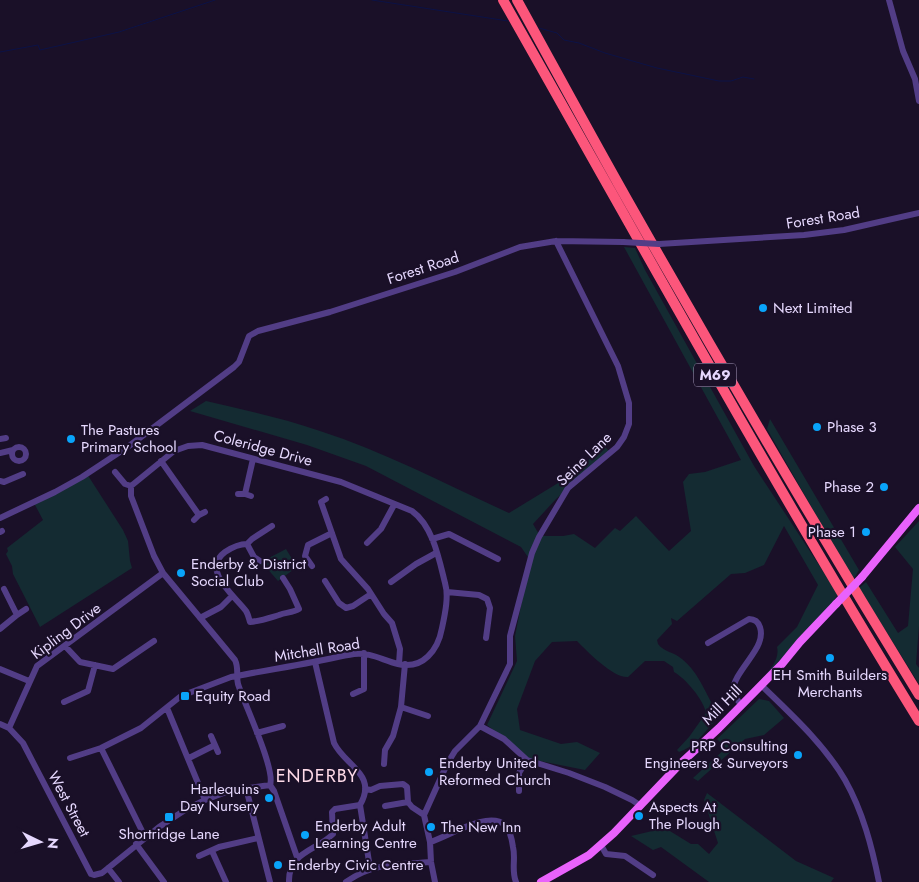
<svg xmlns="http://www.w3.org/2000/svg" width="919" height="882" font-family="Jost,sans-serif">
<rect width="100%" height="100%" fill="#1a1028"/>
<!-- green -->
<path fill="#142b32" d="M 624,247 L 635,248 L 645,270 L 754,466 L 838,594 L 831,605 L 764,677 C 770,669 780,659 777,647 L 797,627 L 818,585 L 784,526 L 764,565 L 745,573 L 731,574 L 677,621 L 671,618 L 672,624 L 657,640 L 658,644 C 664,652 674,652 682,659 C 696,670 703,687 711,702 L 707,715 L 714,722 C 703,734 694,747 679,752 L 677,750 L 689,737 L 706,713 C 704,700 685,678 674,672 L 673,667 L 664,661 L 645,661 L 628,677 C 613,678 588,652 577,641 L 552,642 L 535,661 L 517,709 L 520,730 L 561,744 L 577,742 L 600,753 L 585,770 L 530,759 L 487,725 L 517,661 L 515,636 L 530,560 L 521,547 L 366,466 L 307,445 L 190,411 L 206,401 C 244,410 283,418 320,431 C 385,452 447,485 509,513 L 563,480 L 605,447 L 609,451 L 556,499 L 533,524 L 540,536 L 563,536 L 574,534 L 595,548 L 615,528 L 620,531 L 636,516 L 669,551 L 691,531 L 683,482 L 689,474 L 705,472 L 741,460 Z
M 770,419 L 859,570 L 853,580 L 767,429 Z
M 87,474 L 123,530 L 128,541 L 130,561 L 132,568 L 40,627 L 13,574 L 12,566 L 6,554 L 8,551 L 7,548 L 43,520 L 34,503 Z
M 919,521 L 919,626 L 916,664 L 919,668 L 919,684 L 859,588 L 866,582 L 898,633 L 908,626 L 913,569 L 895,547 Z
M 286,549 L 297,567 L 278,581 L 265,566 L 261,565 L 260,561 L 264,558 L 265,560 Z
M 759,699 L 769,701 L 784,718 L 764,735 L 745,739 L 698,781 L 693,778 L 726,748 L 717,739 Z
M 707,793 L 796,861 L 834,878 L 831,882 L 709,882 L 661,847 L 653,850 L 631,836 L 665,828 L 691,844 L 698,844 L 709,854 L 718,843 L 704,800 Z"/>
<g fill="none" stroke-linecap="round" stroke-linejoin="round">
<!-- stream -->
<path stroke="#0c1246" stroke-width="1" d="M 372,0 L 508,21
M 539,28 L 557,33 L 564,40 L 579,43 L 605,53 L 657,68 L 719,81 L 731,81 L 743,77 L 754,79
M 0,52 L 38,45 L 40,50 L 119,32 L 215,0"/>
<!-- minor -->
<path stroke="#523d86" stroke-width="6" d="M 889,0 L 903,51 L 915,79 L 919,101
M 659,244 L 804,235 L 844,230 L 919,213
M 0,439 L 6,438
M12 454a7 7 0 1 1 14 0a7 7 0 1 1-14 0Z
M 0,453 L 13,450
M 161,461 L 199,515
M 115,472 L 125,484 L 131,486
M 0,481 L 4,482 L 23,474
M 238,494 L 245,494 L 251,496
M 245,494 L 253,459
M 326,499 L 321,502 L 341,559 L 368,589 L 384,614 L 392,623 L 400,649 L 399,664
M 0,518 L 55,492 L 82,477 L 129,446 L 234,367 L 239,362 L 249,336 L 258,331 L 330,312 L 455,272 L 520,247 L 556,241 L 623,242
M 194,520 L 199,515 L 205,512
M 272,526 L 252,539 L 247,544 C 239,544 231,548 225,552 C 200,570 236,597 246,611 C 248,614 249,619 250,622 C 261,621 269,618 279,615 C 286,612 292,613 299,609 L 290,589 L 283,578
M 0,532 L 2,531
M 432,539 L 449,534 L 498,559
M 367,543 L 381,529 L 394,505
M 247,544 L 254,557 L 260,561
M 312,566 L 305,556 L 308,545 L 332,533
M 325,581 L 339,603 L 346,608 L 353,606 L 371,594
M 391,582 L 416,564 L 436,553
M 447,592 L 479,595 L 487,599 L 490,608 L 486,638
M 17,615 L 26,609
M 200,618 L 221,607 L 232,596
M 0,629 L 17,615 L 4,589
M 708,643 L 749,619 C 761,619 763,633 759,643 C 754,657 733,676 733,691 C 733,696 738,701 741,704
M 65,646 L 80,662 L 113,669 L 154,641
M 0,669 L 29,681
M 761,685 C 791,714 824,744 845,780 C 863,812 872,847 879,882
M 353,694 L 364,689 L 364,653
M 64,702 L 88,691 L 95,665
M 401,707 L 428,716
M 167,708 L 205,800
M 0,724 L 9,728 L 23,743 L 91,874 L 94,875 L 102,873 L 159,827 L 185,810 L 205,800 L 229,791 L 270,785
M 480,726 L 504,739 L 527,760 L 569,773 L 605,787 L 632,800 L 641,806
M 9,728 L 37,666 L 163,573
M 257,733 L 283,726
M 211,736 L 218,752
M 101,748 L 145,837
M 70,758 L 101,748 L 141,728 L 181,696 L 231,677 L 237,676 C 262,671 288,667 313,662 C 326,660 340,656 354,654 C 370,652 382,660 398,664 C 423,670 438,650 442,628 C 445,614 449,596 445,583 C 439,559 433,526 412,511 L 341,482 L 202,445 L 188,446 L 174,451 L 131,486 L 131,496 L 154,556 L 163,573 L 235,660 C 239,668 236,676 238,684 C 244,703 276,770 270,785 L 274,791 L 297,857
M 189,758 L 215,745
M 384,764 L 385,750 L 393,736 L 401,707 L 405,664
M 246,788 L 270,882
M 365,789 L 371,790 L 380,786 L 403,784 L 407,787 L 408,802
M 519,791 L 519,773 L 527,760
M 408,802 L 412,807 L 424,815
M 360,805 L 370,868
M 385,806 L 408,802
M 430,842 C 448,837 488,810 505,825 C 510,830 512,840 513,847 C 516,859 511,870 516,882
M 136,844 L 164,882
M 601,845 L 606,854 L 625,856 L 653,875
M 212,851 L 226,882
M 199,856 L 219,847 L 258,838
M 108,868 L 119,882
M 289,882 C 288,852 316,851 333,834 L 332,812 L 335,809 L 360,805 C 378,774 345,766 334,743 L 315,662
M 346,882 C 374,862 398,865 431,862
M 435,882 L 431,862 L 430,842 L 424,815 L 447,764 L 455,751 L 480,726 L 510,664 L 510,636 L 532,553 L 539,537 L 568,488 L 617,447 L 624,437 L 629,424 L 629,403 L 618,366 L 556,241"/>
<!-- major -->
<path stroke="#e962fc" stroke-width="8" d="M 862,577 L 919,508
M 541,882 L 589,855 L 614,833 L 680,764 L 719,728 L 782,664 L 800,642 L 836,604"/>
<!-- highway -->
<path stroke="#fc567b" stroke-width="10" d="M 503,0 C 640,242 774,485 919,721
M 517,0 C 554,67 590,134 628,201 C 722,367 819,532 919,695"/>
<!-- minor-bridge -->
<path stroke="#523d86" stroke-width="6" d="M 623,242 L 659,244"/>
<!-- major-bridge -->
<path stroke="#e962fc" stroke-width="8" d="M 836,604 L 862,577"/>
</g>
<!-- markers -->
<g fill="#09a4fa" stroke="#1a1028" stroke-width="2">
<circle cx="763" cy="308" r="5"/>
<circle cx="817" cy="427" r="5"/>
<circle cx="71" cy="439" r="5"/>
<circle cx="884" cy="487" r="5"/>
<circle cx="866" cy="532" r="5"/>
<circle cx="181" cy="573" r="5"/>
<circle cx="830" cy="658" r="5"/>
<rect x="180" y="691" width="10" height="10" rx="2.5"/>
<circle cx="798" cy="755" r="5"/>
<circle cx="429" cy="772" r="5"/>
<circle cx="269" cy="798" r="5"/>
<circle cx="639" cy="816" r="5"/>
<rect x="164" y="812" width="10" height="10" rx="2.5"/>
<circle cx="431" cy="827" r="5"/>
<circle cx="305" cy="835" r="5"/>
<circle cx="278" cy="865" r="5"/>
</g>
<g text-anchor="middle" stroke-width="4.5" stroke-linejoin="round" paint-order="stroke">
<!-- shield labels -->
<rect fill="#1a1028" stroke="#a99cbe" stroke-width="1" x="694" y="363.5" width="42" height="23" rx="4"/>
<g font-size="14" font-weight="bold" fill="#e6d8fe">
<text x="715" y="380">M69</text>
</g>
<!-- street labels -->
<g font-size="15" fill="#e6d8fe" stroke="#1a1028">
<text transform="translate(823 218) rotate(-9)" y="5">Forest Road</text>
<text transform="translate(423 268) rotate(-18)" y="5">Forest Road</text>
<text transform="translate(263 448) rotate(15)" y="5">Coleridge Drive</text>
<text transform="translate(584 459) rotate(-44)" y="5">Seine Lane</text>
<text transform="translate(66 631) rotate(-37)" y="5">Kipling Drive</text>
<text transform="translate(317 650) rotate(-9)" y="5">Mitchell Road</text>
<text transform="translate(722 705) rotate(-45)" y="5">Mill Hill</text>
<text transform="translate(69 804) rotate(62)" y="5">West Street</text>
</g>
<!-- poi labels -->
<g font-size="15" fill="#e6d8fe" stroke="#1a1028" text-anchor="start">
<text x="773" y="313">Next Limited</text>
<text x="827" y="432">Phase 3</text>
<text x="81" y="435">The Pastures<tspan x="81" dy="17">Primary School</tspan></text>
<text x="874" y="492" text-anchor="end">Phase 2</text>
<text x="856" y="537" text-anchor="end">Phase 1</text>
<text x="191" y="569">Enderby &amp; District<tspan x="191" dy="17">Social Club</tspan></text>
<text x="830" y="680" text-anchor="middle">EH Smith Builders<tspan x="830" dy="17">Merchants</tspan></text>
<text x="195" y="701">Equity Road</text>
<text x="788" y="751" text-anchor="end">PRP Consulting<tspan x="788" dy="17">Engineers &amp; Surveyors</tspan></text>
<text x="439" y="768">Enderby United<tspan x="439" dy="17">Reformed Church</tspan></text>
<text x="259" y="794" text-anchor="end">Harlequins<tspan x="259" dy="17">Day Nursery</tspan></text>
<text x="649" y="812">Aspects At<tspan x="649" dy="17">The Plough</tspan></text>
<text x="315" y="831">Enderby Adult<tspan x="315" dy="17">Learning Centre</tspan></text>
<text x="441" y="832">The New Inn</text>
<text x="169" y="839" text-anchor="middle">Shortridge Lane</text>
<text x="288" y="870">Enderby Civic Centre</text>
</g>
<!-- quarter labels -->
<g font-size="18" letter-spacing="1" fill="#fedae8" stroke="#1a1028">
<text x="317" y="782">ENDERBY</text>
</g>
</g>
<!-- north arrow -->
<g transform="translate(40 842) rotate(95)" stroke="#1a1028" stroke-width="4" paint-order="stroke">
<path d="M0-4L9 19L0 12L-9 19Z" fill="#e6d8fe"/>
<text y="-8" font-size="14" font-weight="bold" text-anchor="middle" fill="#e6d8fe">N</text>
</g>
</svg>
